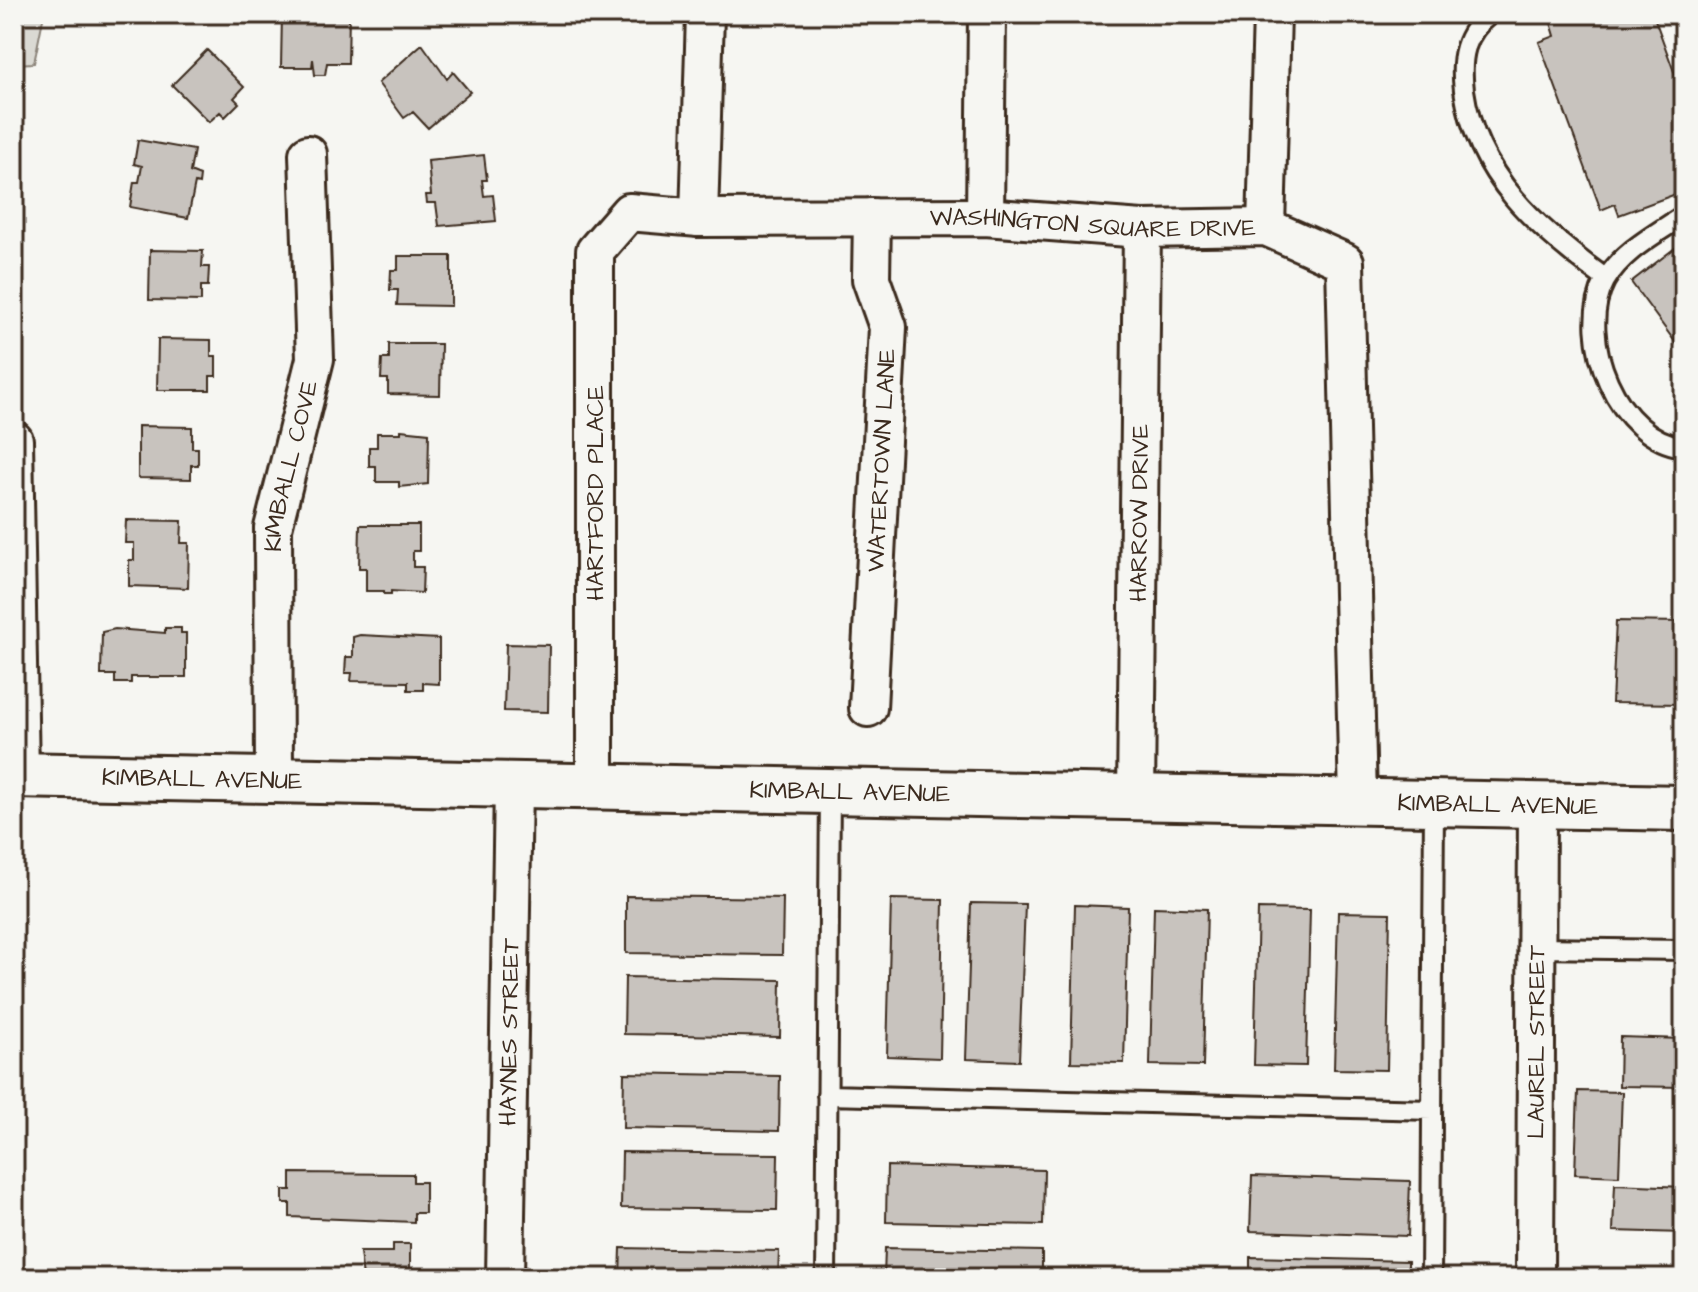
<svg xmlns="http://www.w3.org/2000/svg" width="1698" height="1292" font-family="'Architects Daughter',sans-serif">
<rect width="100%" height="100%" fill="#f6f6f2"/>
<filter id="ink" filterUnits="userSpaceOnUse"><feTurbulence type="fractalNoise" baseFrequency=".0125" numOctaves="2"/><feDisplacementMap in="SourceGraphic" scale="16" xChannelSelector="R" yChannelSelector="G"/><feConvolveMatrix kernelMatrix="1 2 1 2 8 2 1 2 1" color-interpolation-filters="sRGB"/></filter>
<g filter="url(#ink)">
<!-- green -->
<path fill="#dad9d3" stroke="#8a8278" stroke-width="2" d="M 14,14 L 44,14 L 34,63 L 14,64 Z"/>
<!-- building -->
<path fill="#c8c3be" stroke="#3b2a1e" stroke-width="2" d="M 282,14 L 349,14 L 348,63 L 327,63 L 325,75 L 315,75 L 313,59 L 312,67 L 281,67 Z
M 1554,14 L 1653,14 L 1684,99 L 1684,191 L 1619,215 L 1615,204 L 1601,210 L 1539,42 L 1555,36 L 1549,16 Z
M 422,44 L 447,79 L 453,72 L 470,92 L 428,128 L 413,112 L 404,118 L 378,83 Z
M 207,50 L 244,87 L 234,98 L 239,103 L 225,117 L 220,112 L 209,122 L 172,85 Z
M 138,140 L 194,150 L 190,172 L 200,176 L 199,184 L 195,183 L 188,218 L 130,207 L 134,182 L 139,182 L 142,166 L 134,164 Z
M 484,155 L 487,180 L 482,180 L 484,196 L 493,195 L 496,221 L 439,226 L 436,203 L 427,203 L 426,195 L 431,195 L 428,161 Z
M 1684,241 L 1684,354 L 1631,282 Z
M 150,250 L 203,251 L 202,267 L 209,267 L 208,286 L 201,286 L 201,301 L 149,300 Z
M 398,256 L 451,256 L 451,306 L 397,305 L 398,290 L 390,290 L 391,270 L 398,270 Z
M 158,339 L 211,340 L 211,356 L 216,356 L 216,376 L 210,376 L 210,390 L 157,390 Z
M 389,344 L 441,344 L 440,395 L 388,394 L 388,379 L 381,379 L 382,359 L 389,359 Z
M 138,426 L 192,427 L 192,448 L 198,448 L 198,465 L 191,465 L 191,479 L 138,478 Z
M 401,430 L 429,433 L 428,484 L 399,487 L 399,482 L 376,482 L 376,466 L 369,466 L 369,447 L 377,447 L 377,433 L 401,433 Z
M 126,520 L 182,521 L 181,543 L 189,543 L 188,588 L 129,586 L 129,560 L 134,560 L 134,543 L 125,543 Z
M 360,525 L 419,525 L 419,551 L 413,551 L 413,567 L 423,567 L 422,593 L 391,591 L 391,594 L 384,594 L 384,591 L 366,591 L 366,568 L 359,568 Z
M 1616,621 L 1684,622 L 1684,704 L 1612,703 Z
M 165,628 L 181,628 L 181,633 L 186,633 L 186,677 L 131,677 L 131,683 L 115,683 L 115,675 L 101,675 L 102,632 L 115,629 L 165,633 Z
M 360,635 L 439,639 L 439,684 L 423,683 L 423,690 L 408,690 L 408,682 L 351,681 L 352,673 L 345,673 L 346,657 L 353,657 L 353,637 Z
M 506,644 L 549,645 L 548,712 L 504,711 Z
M 626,896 L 783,898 L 782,955 L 626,953 Z
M 891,899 L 943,900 L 940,1058 L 887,1056 Z
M 971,903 L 1025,904 L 1019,1061 L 966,1059 Z
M 1075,905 L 1128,907 L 1124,1063 L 1071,1062 Z
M 1154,907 L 1207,909 L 1203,1066 L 1150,1065 Z
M 1258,909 L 1310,910 L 1306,1066 L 1254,1065 Z
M 1338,912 L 1390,913 L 1387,1070 L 1334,1069 Z
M 625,977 L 781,980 L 780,1037 L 624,1034 Z
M 1620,1037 L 1684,1039 L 1684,1087 L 1619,1086 Z
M 624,1073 L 780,1076 L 779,1131 L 623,1128 Z
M 1578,1091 L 1622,1092 L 1619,1176 L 1575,1174 Z
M 622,1152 L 778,1154 L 777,1210 L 621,1208 Z
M 887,1166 L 1044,1170 L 1043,1225 L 886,1222 Z
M 291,1173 L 413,1174 L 413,1182 L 425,1182 L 425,1213 L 414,1213 L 414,1222 L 290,1217 L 290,1203 L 283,1203 L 283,1190 L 291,1190 Z
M 1252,1176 L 1410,1181 L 1408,1236 L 1250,1231 Z
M 1615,1184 L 1684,1187 L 1684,1233 L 1613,1231 Z
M 393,1244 L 410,1244 L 410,1270 L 418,1270 L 418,1278 L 363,1278 L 360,1252 L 393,1252 Z
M 621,1248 L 779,1251 L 778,1278 L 620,1278 Z
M 885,1248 L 1042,1251 L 1042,1278 L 884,1278 Z
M 1250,1257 L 1408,1261 L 1408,1278 L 1250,1278 Z"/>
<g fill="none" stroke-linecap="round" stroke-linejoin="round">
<!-- service casing -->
<g stroke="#3b2a1e" stroke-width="24">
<path id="service" d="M 1490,14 C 1464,34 1460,58 1464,90 C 1476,176 1539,230 1606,279
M 1684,215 C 1656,234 1622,251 1605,281 C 1575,337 1618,440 1684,447
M 1536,948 L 1684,950
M 827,1095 L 1432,1110
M 826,1278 L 830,791
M 1431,1278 L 1434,803"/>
</g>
<!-- minor casing -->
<g stroke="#3b2a1e" stroke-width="42">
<g id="minor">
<path d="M 985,217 L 987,14"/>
<path d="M 699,218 L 705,14"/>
<path d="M 1266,227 L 1272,14"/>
<path d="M 14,440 L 20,775"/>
<path id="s1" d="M 868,708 L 888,327 L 871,279 L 872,217"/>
<path id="s2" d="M 274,780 L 273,528 L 315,359 L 308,154"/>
<path id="s3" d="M 595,787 L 595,251 L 629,212 L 699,218 L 985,217 L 1142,229 L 1266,227 L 1345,262 L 1358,801"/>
<path id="s4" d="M 1136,797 L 1142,229"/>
<path id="s5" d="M 505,1278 L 513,785"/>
<path id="s6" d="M 1535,1278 L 1537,805"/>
</g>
</g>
<!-- secondary casing -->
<g stroke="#3b2a1e" stroke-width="50">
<g id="secondary">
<path id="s7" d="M 14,775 L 1684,808"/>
</g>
</g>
<!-- service -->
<use href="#service" stroke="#f6f6f2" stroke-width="18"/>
<!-- minor -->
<use href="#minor" stroke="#f6f6f2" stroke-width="36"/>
<!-- secondary -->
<use href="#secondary" stroke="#f6f6f2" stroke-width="44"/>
</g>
</g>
<g text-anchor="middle" stroke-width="7" stroke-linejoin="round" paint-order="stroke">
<!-- street labels -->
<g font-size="24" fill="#3b2a1e" stroke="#f6f6f2">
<text dy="8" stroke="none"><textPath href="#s3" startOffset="1052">WASHINGTON SQUARE DRIVE</textPath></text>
<text dy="8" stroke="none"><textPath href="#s1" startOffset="248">WATERTOWN LANE</textPath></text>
<text dy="8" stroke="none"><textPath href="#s2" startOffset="316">KIMBALL COVE</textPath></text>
<text transform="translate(595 493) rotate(-90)" y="8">HARTFORD PLACE</text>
<text dy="8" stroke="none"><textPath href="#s4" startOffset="284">HARROW DRIVE</textPath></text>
<text dy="8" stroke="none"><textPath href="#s7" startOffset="188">KIMBALL AVENUE</textPath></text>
<text dy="8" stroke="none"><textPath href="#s7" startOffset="836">KIMBALL AVENUE</textPath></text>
<text dy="8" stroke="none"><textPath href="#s7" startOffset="1484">KIMBALL AVENUE</textPath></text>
<text dy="8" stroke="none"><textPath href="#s5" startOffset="246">HAYNES STREET</textPath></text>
<text dy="8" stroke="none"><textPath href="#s6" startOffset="236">LAUREL STREET</textPath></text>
</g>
</g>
<!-- margin -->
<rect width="1698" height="1292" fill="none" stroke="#f6f6f2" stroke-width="48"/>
<rect x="24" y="24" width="1650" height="1244" fill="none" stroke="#3b2a1e" stroke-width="3" filter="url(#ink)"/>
</svg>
